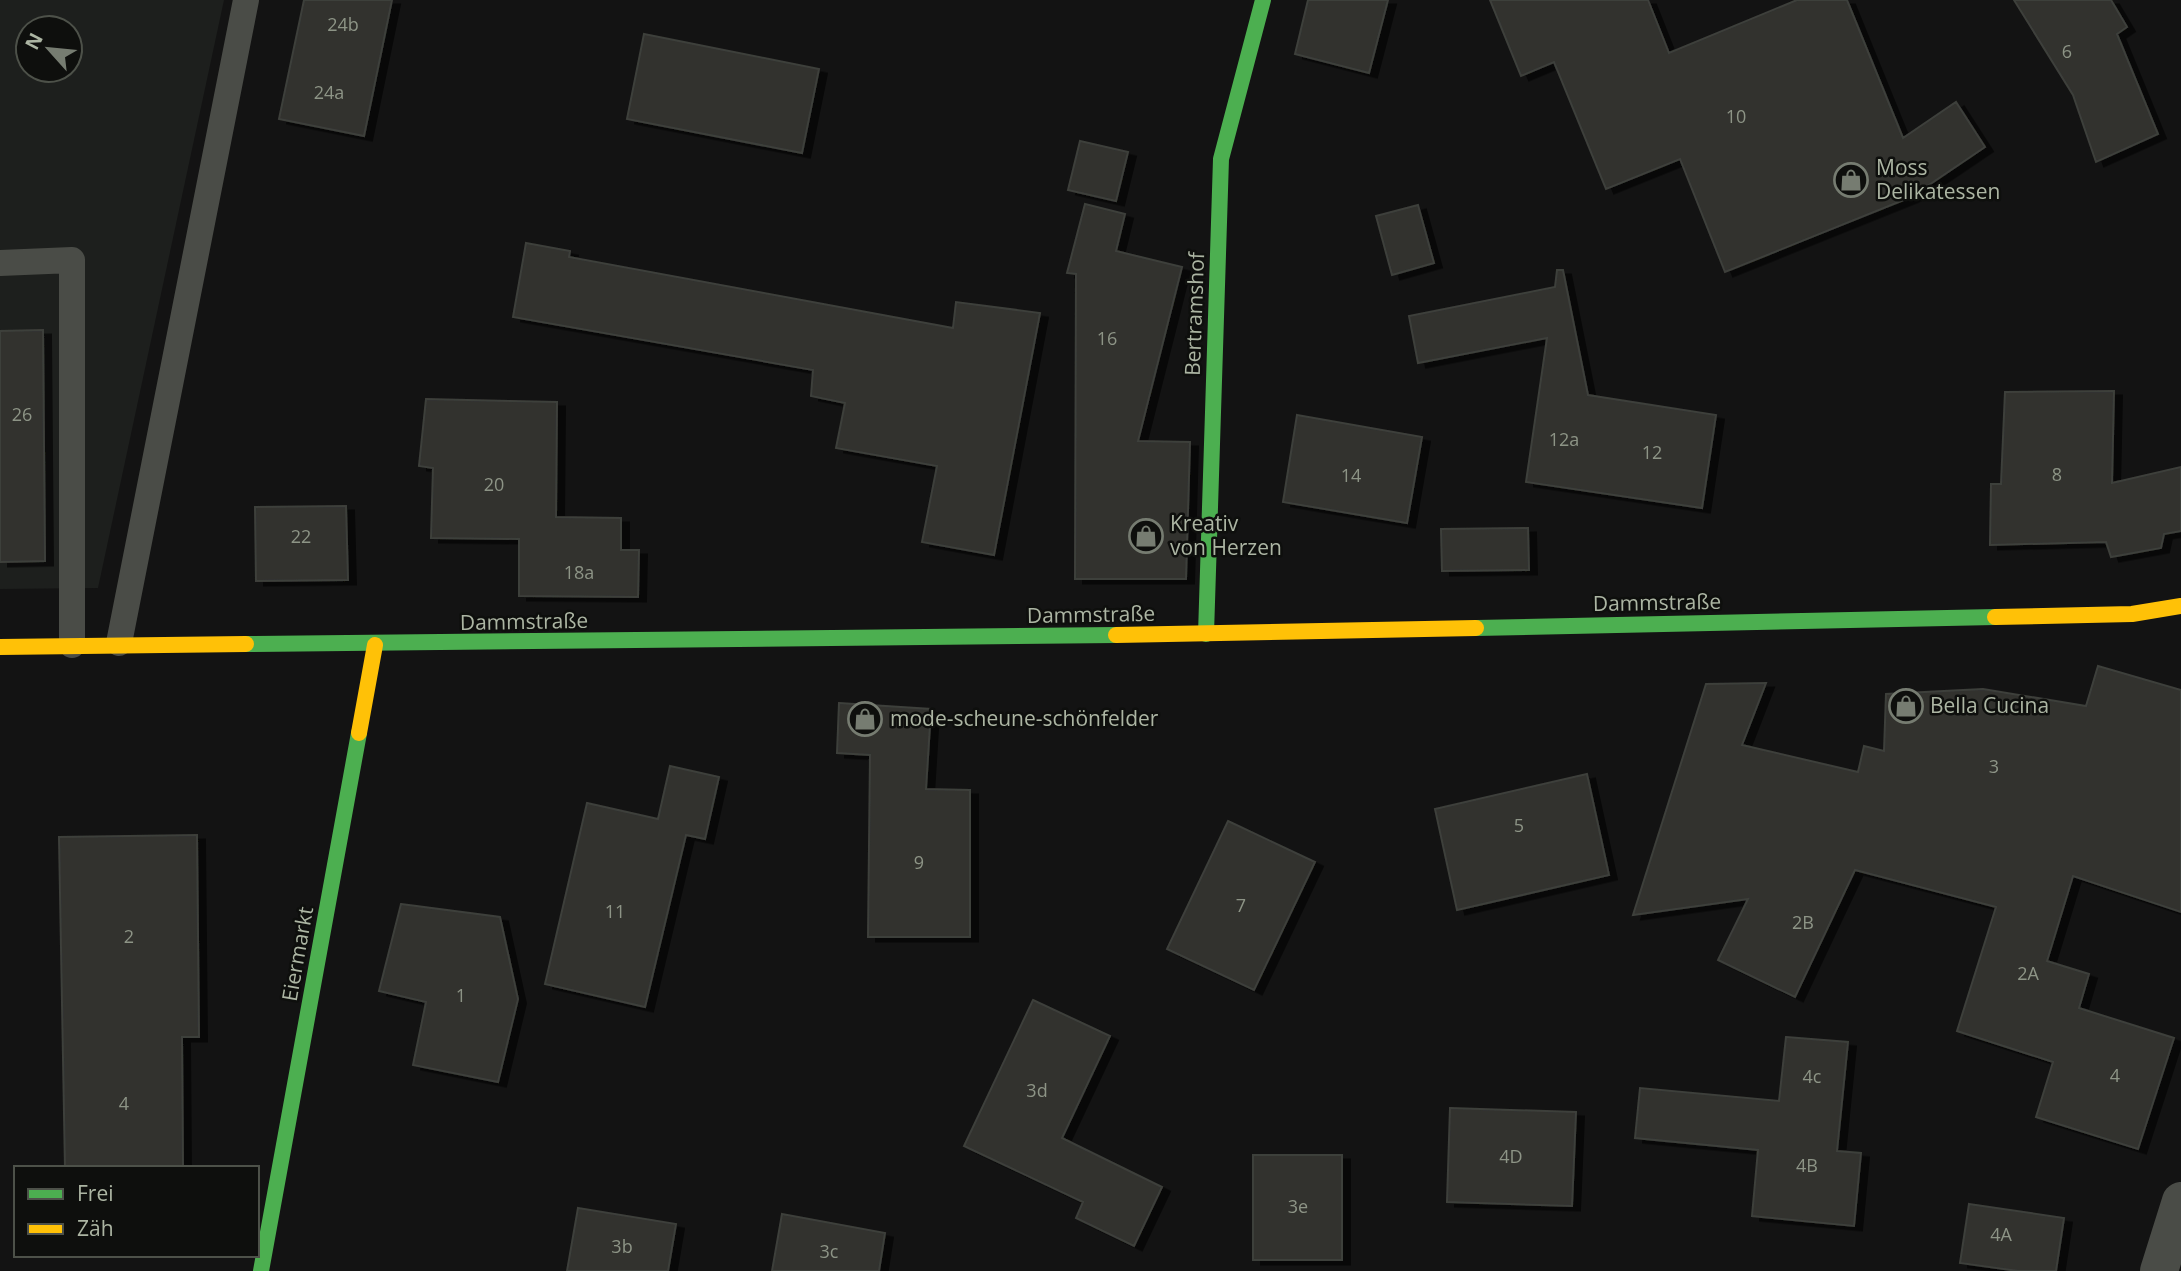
<svg xmlns="http://www.w3.org/2000/svg" width="2181" height="1271" font-family="'Open Sans',sans-serif">
<defs>
<filter id="shadow"><feDropShadow dx="8" dy="4.5" stdDeviation="0" flood-color="#0009"/></filter>
</defs>
<rect width="100%" height="100%" fill="#131313"/>
<!-- built -->
<path fill="#1d1f1d" fill-rule="evenodd" d="M 0,0 L 224,0 L 98,588 L 0,589 ZM 28,28 L 70,28 L 70,70 L 28,70 Z"/>
<!-- building -->
<path fill="#30312f" stroke="#3e3f3b" stroke-width="2" filter="url(#shadow)" d="M 304,0 L 392,0 L 364,136 L 279,119 Z
M 1308,0 L 1388,0 L 1369,73 L 1295,54 Z
M 1490,0 L 1648,0 L 1669,53 L 1797,0 L 1847,0 L 1903,138 L 1956,102 L 1985,147 L 1911,197 L 1725,272 L 1680,159 L 1606,189 L 1554,62 L 1521,76 Z
M 2014,0 L 2111,0 L 2127,27 L 2117,34 L 2158,134 L 2096,162 L 2073,95 Z
M 644,34 L 819,69 L 802,153 L 627,119 Z
M 1080,141 L 1128,152 L 1116,201 L 1068,190 Z
M 1085,204 L 1125,214 L 1116,251 L 1182,267 L 1138,441 L 1190,442 L 1186,579 L 1075,579 L 1076,274 L 1067,273 Z
M 1418,205 L 1434,263 L 1392,275 L 1376,216 Z
M 526,243 L 570,251 L 569,257 L 953,328 L 956,302 L 1040,313 L 994,555 L 922,542 L 937,466 L 836,448 L 845,403 L 811,396 L 813,370 L 513,317 Z
M 1557,270 L 1563,270 L 1588,395 L 1716,415 L 1702,508 L 1526,482 L 1547,338 L 1418,363 L 1409,316 L 1555,287 Z
M 43,330 L 45,561 L 0,562 L 0,331 Z
M 2114,391 L 2112,483 L 2181,467 L 2181,531 L 2164,534 L 2161,548 L 2111,557 L 2106,542 L 1990,545 L 1991,484 L 2001,484 L 2005,392 Z
M 426,399 L 557,402 L 556,517 L 621,518 L 621,550 L 639,550 L 638,597 L 519,596 L 519,539 L 431,538 L 433,468 L 419,466 Z
M 1297,415 L 1422,437 L 1407,523 L 1283,502 Z
M 346,506 L 348,580 L 256,581 L 255,507 Z
M 1528,528 L 1529,570 L 1442,571 L 1441,529 Z
M 2098,666 L 2181,690 L 2181,912 L 2073,876 L 2047,961 L 2089,974 L 2079,1008 L 2174,1038 L 2138,1149 L 2036,1117 L 2053,1062 L 1957,1031 L 1996,907 L 1855,870 L 1795,997 L 1718,960 L 1748,899 L 1633,915 L 1706,684 L 1766,683 L 1742,745 L 1858,772 L 1864,746 L 1884,751 L 1886,694 L 1983,689 L 2086,706 Z
M 839,703 L 931,709 L 926,789 L 970,790 L 970,937 L 868,937 L 870,755 L 837,753 Z
M 670,766 L 719,777 L 705,839 L 686,835 L 645,1007 L 545,984 L 587,803 L 658,819 Z
M 1587,774 L 1609,875 L 1457,910 L 1435,809 Z
M 1228,821 L 1315,862 L 1254,990 L 1167,949 Z
M 197,835 L 199,1037 L 182,1037 L 183,1168 L 65,1168 L 59,837 Z
M 401,904 L 500,917 L 518,999 L 498,1082 L 413,1065 L 426,1002 L 379,991 Z
M 1033,1000 L 1110,1036 L 1062,1138 L 1162,1187 L 1134,1246 L 1076,1218 L 1083,1202 L 964,1146 Z
M 1786,1037 L 1848,1042 L 1837,1151 L 1861,1153 L 1854,1226 L 1752,1216 L 1758,1150 L 1635,1138 L 1640,1088 L 1779,1101 Z
M 1450,1108 L 1576,1112 L 1572,1206 L 1447,1202 Z
M 1253,1155 L 1342,1155 L 1342,1260 L 1253,1260 Z
M 1969,1204 L 2064,1218 L 2056,1271 L 2018,1271 L 1960,1263 Z
M 578,1208 L 676,1224 L 668,1271 L 567,1271 Z
M 782,1214 L 885,1233 L 879,1271 L 772,1271 Z"/>
<g fill="none" stroke-linecap="round" stroke-linejoin="round">
<!-- lane -->
<path stroke="#4a4c47" stroke-width="26" d="M 0,263 L 72,260 L 72,645
M 119,643 L 246,0"/>
<!-- street -->
<path stroke="#4a4c47" stroke-width="38" d="M 2159,1271 L 2181,1201"/>
<!-- fast -->
<path stroke="#4caf50" stroke-width="16" d="M 1476,628 L 1995,617
M 1206,634 L 1221,159 L 1263,0
M 246,644 L 1116,635
M 261,1271 L 359,733"/>
<!-- slow -->
<path stroke="#ffc107" stroke-width="16" d="M 1995,617 L 2132,614 L 2181,606
M 1116,635 L 1476,628
M 0,647 L 246,644
M 359,733 L 375,645"/>
</g>
<!-- icons -->
<defs>
<g id="shop-ring" transform="scale(1.75)"><circle r="9.5" fill="#0e0f0d" stroke="#767c71" stroke-width="1.5"/><path d="M-5-2.5h2.3a2.7 3.5 0 0 1 5.4 0H5L5.5 6h-11ZM-1.5-2.5h3a1.5 2.3 0 0 0-3 0Z" fill="#767c71"/></g>
</defs>
<g fill-rule="evenodd">
<use href="#shop-ring" x="1851" y="180"/>
<use href="#shop-ring" x="1146" y="536"/>
<use href="#shop-ring" x="1906" y="706"/>
<use href="#shop-ring" x="865" y="719"/>
</g>
<g text-anchor="middle" stroke-width="5" stroke-linejoin="round" paint-order="stroke">
<!-- number labels -->
<g font-size="18" fill="#8d9486">
<text x="343" y="31">24b</text>
<text x="2067" y="58">6</text>
<text x="329" y="99">24a</text>
<text x="1736" y="123">10</text>
<text x="1107" y="345">16</text>
<text x="22" y="421">26</text>
<text x="1564" y="446">12a</text>
<text x="1652" y="459">12</text>
<text x="2057" y="481">8</text>
<text x="1351" y="482">14</text>
<text x="494" y="491">20</text>
<text x="301" y="543">22</text>
<text x="579" y="579">18a</text>
<text x="1994" y="773">3</text>
<text x="1519" y="832">5</text>
<text x="919" y="869">9</text>
<text x="1241" y="912">7</text>
<text x="615" y="918">11</text>
<text x="1803" y="929">2B</text>
<text x="129" y="943">2</text>
<text x="2028" y="980">2A</text>
<text x="461" y="1002">1</text>
<text x="2115" y="1082">4</text>
<text x="1812" y="1083">4c</text>
<text x="1037" y="1097">3d</text>
<text x="124" y="1110">4</text>
<text x="1511" y="1163">4D</text>
<text x="1807" y="1172">4B</text>
<text x="1298" y="1213">3e</text>
<text x="2001" y="1241">4A</text>
<text x="622" y="1253">3b</text>
<text x="829" y="1258">3c</text>
</g>
<!-- poi labels -->
<g font-size="21" fill="#acb5a3" stroke="#0e0f0d" text-anchor="start">
<text x="1876" y="175">Moss<tspan x="1876" dy="24">Delikatessen</tspan></text>
<text x="1170" y="531">Kreativ<tspan x="1170" dy="24">von Herzen</tspan></text>
<text x="1930" y="713">Bella Cucina</text>
<text x="890" y="726">mode-scheune-schönfelder</text>
</g>
<!-- street labels -->
<g font-size="21" fill="#acb5a3" stroke="#0e0f0d">
<text transform="translate(1195 314) rotate(-88)" y="7">Bertramshof</text>
<text transform="translate(1657 603) rotate(-1)" y="7">Dammstraße</text>
<text transform="translate(1091 615) rotate(-1)" y="7">Dammstraße</text>
<text transform="translate(524 622) rotate(-1)" y="7">Dammstraße</text>
<text transform="translate(298 954) rotate(-80)" y="7">Eiermarkt</text>
</g>
</g>
<!-- legend -->
<rect x="14" y="1166" width="245" height="91" fill="#0e0f0d" stroke="#4d5149" stroke-width="2"/>
<rect x="28" y="1189" width="35" height="10" fill="#4caf50" stroke="#4d5149" stroke-width="2"/>
<text x="77" y="1201" font-size="21" fill="#acb5a3">Frei</text>
<rect x="28" y="1224" width="35" height="10" fill="#ffc107" stroke="#4d5149" stroke-width="2"/>
<text x="77" y="1236" font-size="21" fill="#acb5a3">Zäh</text>
<!-- north arrow -->
<g transform="translate(49 49) rotate(297)"><circle r="33" fill="#0e0f0d" stroke="#4d5149" stroke-width="2"/>
<path d="M0-5L12 26L0 18L-12 26Z" fill="#767c71"/>
<text y="-10" font-size="19" font-weight="bold" text-anchor="middle" fill="#acb5a3">N</text>
</g>
</svg>
